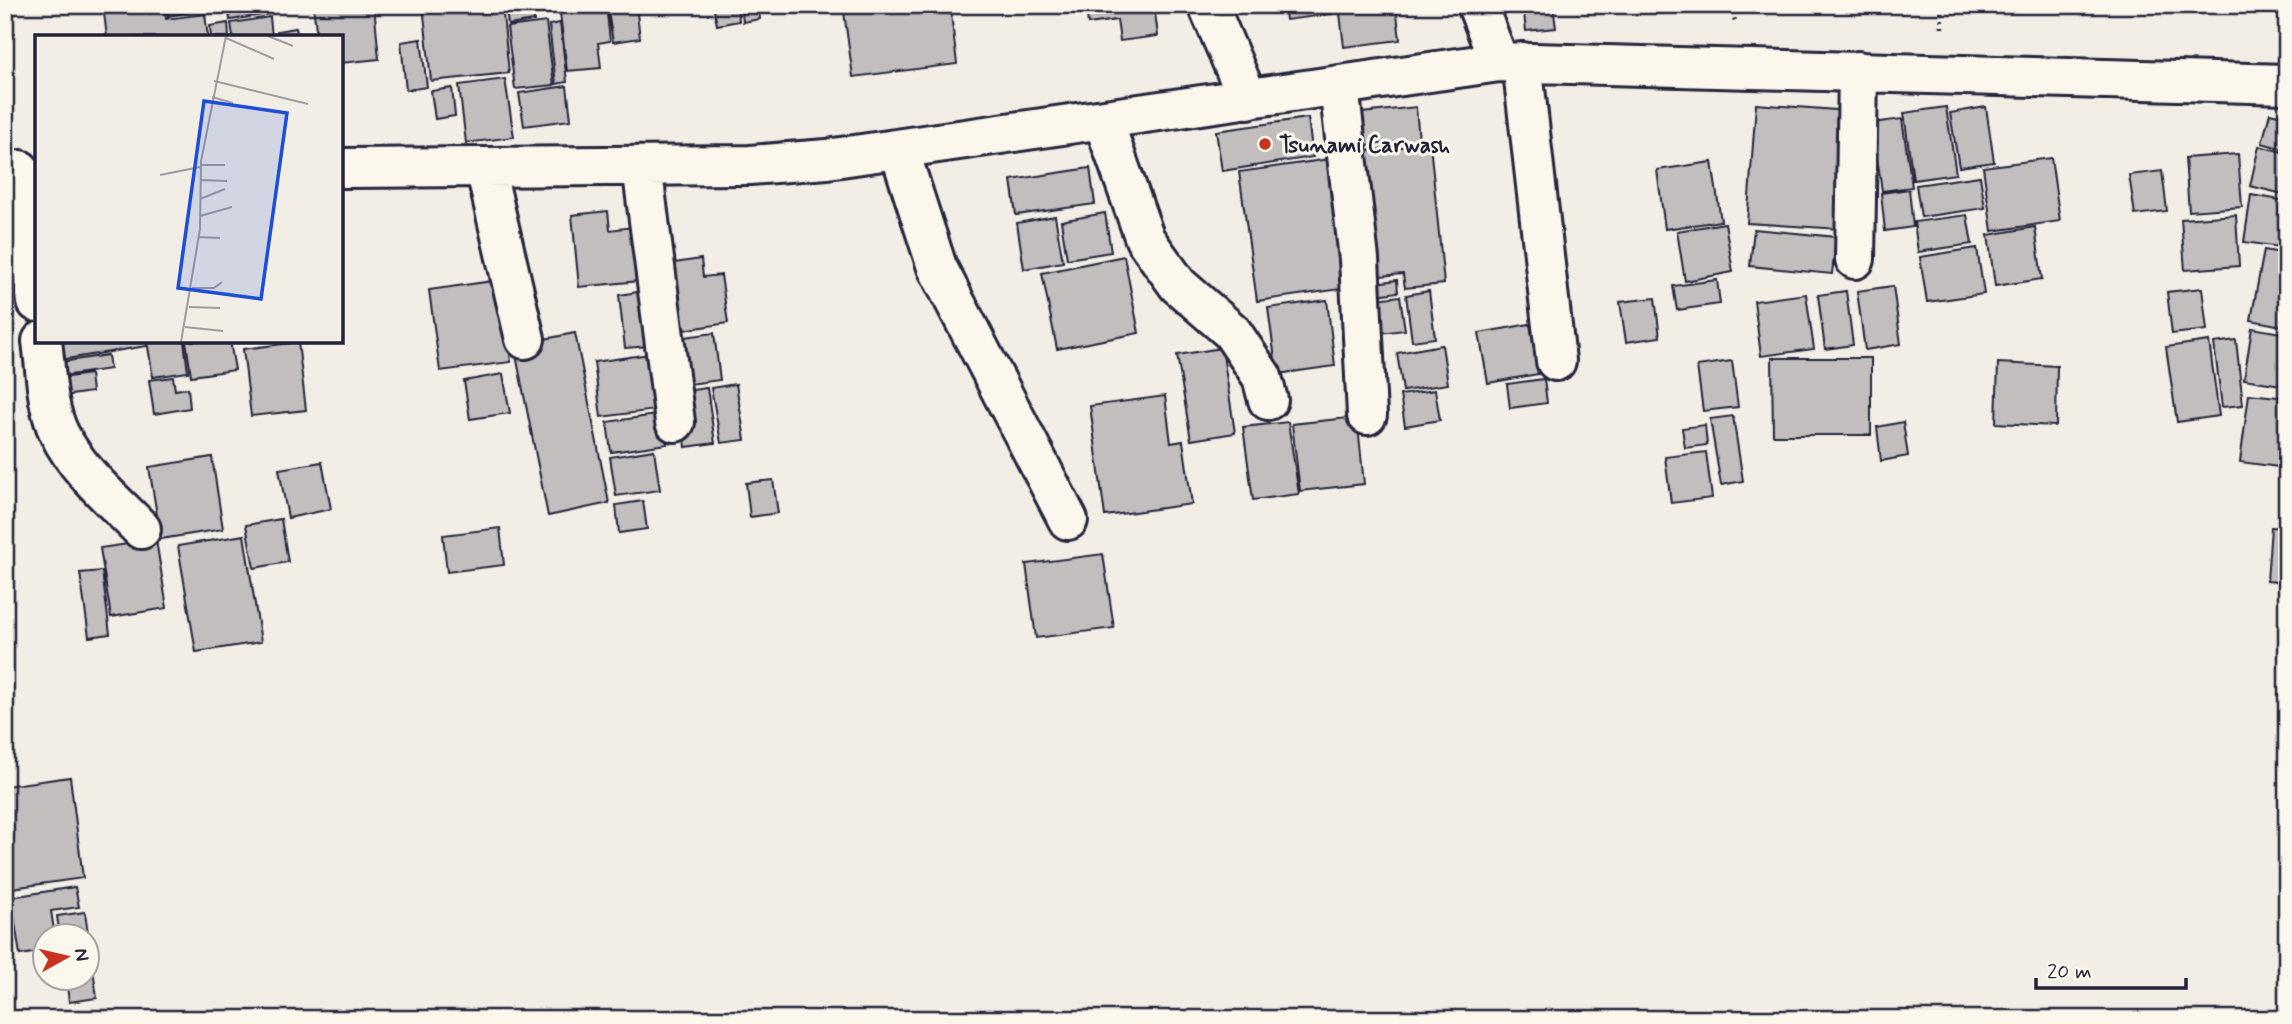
<svg xmlns="http://www.w3.org/2000/svg" width="2292" height="1024" font-family="Mynerve,sans-serif">
<rect width="100%" height="100%" fill="#f2eee5"/>
<filter id="ink" filterUnits="userSpaceOnUse"><feTurbulence type="fractalNoise" baseFrequency=".0143" numOctaves="2"/><feDisplacementMap in="SourceGraphic" scale="14" xChannelSelector="R" yChannelSelector="G"/><feConvolveMatrix kernelMatrix="1 2 1 2 8 2 1 2 1" color-interpolation-filters="sRGB"/></filter>
<g filter="url(#ink)">
<!-- building -->
<path fill="#c2bebe" stroke="#22223b" stroke-width="2" d="M 103,5 L 164,5 L 166,19 L 205,14 L 208,37 L 107,37 Z
M 167,5 L 190,5 L 191,12 L 168,16 Z
M 228,5 L 268,5 L 269,14 L 230,20 Z
M 313,5 L 374,5 L 379,59 L 341,63 L 341,37 L 317,37 Z
M 423,5 L 502,5 L 509,73 L 431,81 Z
M 559,5 L 606,5 L 610,41 L 598,43 L 601,68 L 567,71 Z
M 607,5 L 636,5 L 640,38 L 613,42 Z
M 713,5 L 737,5 L 739,21 L 717,25 Z
M 741,5 L 758,5 L 760,19 L 743,22 Z
M 843,5 L 950,5 L 957,64 L 853,77 Z
M 1086,5 L 1154,5 L 1158,36 L 1120,41 L 1117,20 L 1088,24 Z
M 1284,5 L 1330,5 L 1332,14 L 1286,20 Z
M 1339,5 L 1396,5 L 1400,40 L 1344,47 Z
M 1523,5 L 1553,5 L 1556,28 L 1526,31 Z
M 532,7 L 534,21 L 508,25 L 506,10 Z
M 270,17 L 272,37 L 233,37 L 231,23 Z
M 546,22 L 554,85 L 515,89 L 507,27 Z
M 228,23 L 229,37 L 211,37 L 210,26 Z
M 560,23 L 567,82 L 556,84 L 549,25 Z
M 296,28 L 298,37 L 277,37 L 277,31 Z
M 421,39 L 427,87 L 406,90 L 401,42 Z
M 505,79 L 514,137 L 466,143 L 459,85 Z
M 567,86 L 571,120 L 524,126 L 519,93 Z
M 452,88 L 455,116 L 435,119 L 431,91 Z
M 1756,104 L 1849,111 L 1841,229 L 1747,223 Z
M 1416,107 L 1419,140 L 1357,146 L 1353,114 Z
M 1946,107 L 1956,174 L 1913,180 L 1904,113 Z
M 1986,107 L 1994,162 L 1959,167 L 1950,113 Z
M 2270,113 L 2287,117 L 2287,150 L 2262,143 Z
M 1308,118 L 1313,157 L 1222,171 L 1216,131 Z
M 1902,119 L 1912,187 L 1882,191 L 1872,123 Z
M 1430,144 L 1444,284 L 1405,288 L 1403,274 L 1368,277 L 1355,152 Z
M 2259,146 L 2287,153 L 2287,195 L 2250,186 Z
M 2238,154 L 2242,207 L 2189,211 L 2185,158 Z
M 1337,158 L 1355,287 L 1257,301 L 1239,172 Z
M 2051,158 L 2060,221 L 1992,231 L 1983,167 Z
M 1712,162 L 1721,221 L 1665,229 L 1657,170 Z
M 1090,168 L 1095,204 L 1016,215 L 1011,180 Z
M 2162,171 L 2167,211 L 2135,215 L 2129,175 Z
M 1980,176 L 1985,208 L 1921,217 L 1916,185 Z
M 1909,189 L 1913,227 L 1885,231 L 1881,193 Z
M 2251,195 L 2287,201 L 2287,248 L 2244,242 Z
M 608,211 L 610,230 L 633,227 L 639,281 L 579,287 L 572,215 Z
M 1105,213 L 1111,252 L 1067,259 L 1061,221 Z
M 1967,215 L 1972,244 L 1918,252 L 1914,222 Z
M 2236,215 L 2239,266 L 2185,270 L 2181,219 Z
M 1055,216 L 1063,262 L 1024,269 L 1017,223 Z
M 1725,223 L 1733,272 L 1685,281 L 1677,231 Z
M 2035,227 L 2042,279 L 1995,286 L 1988,235 Z
M 1754,229 L 1836,237 L 1832,274 L 1750,266 Z
M 1977,248 L 1984,294 L 1927,302 L 1920,257 Z
M 2264,250 L 2287,254 L 2287,327 L 2251,320 Z
M 1124,256 L 1139,333 L 1057,349 L 1042,273 Z
M 701,259 L 703,277 L 721,275 L 728,323 L 670,332 L 661,265 Z
M 500,280 L 511,362 L 440,371 L 429,290 Z
M 1397,280 L 1398,292 L 1370,296 L 1368,284 Z
M 1717,280 L 1720,304 L 1677,310 L 1673,286 Z
M 1893,286 L 1901,344 L 1865,350 L 1857,291 Z
M 2202,288 L 2207,330 L 2172,334 L 2167,292 Z
M 644,291 L 651,346 L 625,348 L 619,295 Z
M 1429,291 L 1435,338 L 1412,341 L 1406,295 Z
M 1846,291 L 1853,345 L 1825,349 L 1818,295 Z
M 1806,294 L 1814,349 L 1761,356 L 1754,301 Z
M 1400,296 L 1405,330 L 1373,334 L 1368,300 Z
M 1655,298 L 1660,337 L 1626,342 L 1620,302 Z
M 1327,300 L 1335,366 L 1277,374 L 1268,308 Z
M 1530,324 L 1538,374 L 1488,383 L 1479,333 Z
M 2252,328 L 2287,334 L 2287,386 L 2244,379 Z
M 575,333 L 609,503 L 548,516 L 514,345 Z
M 714,333 L 720,380 L 682,385 L 676,338 Z
M 2236,340 L 2243,405 L 2222,407 L 2214,343 Z
M 57,341 L 147,341 L 147,346 L 60,360 Z
M 147,341 L 184,341 L 188,372 L 153,377 Z
M 186,341 L 230,341 L 235,370 L 191,376 Z
M 2209,341 L 2219,416 L 2177,422 L 2166,347 Z
M 298,342 L 306,410 L 251,416 L 243,349 Z
M 1442,345 L 1448,384 L 1403,391 L 1397,353 Z
M 1222,348 L 1235,433 L 1191,440 L 1177,355 Z
M 657,353 L 664,409 L 601,417 L 594,362 Z
M 108,355 L 110,369 L 63,376 L 61,362 Z
M 1772,358 L 1871,358 L 1871,435 L 1773,435 Z
M 1732,361 L 1738,407 L 1703,411 L 1697,366 Z
M 1998,363 L 2057,366 L 2056,426 L 1996,423 Z
M 90,374 L 92,392 L 57,397 L 54,379 Z
M 503,374 L 510,413 L 470,419 L 464,381 Z
M 173,377 L 175,390 L 188,388 L 190,408 L 154,414 L 149,380 Z
M 1544,379 L 1547,403 L 1510,408 L 1507,384 Z
M 736,384 L 745,440 L 721,443 L 711,388 Z
M 707,388 L 715,443 L 686,447 L 678,392 Z
M 1435,390 L 1440,420 L 1405,426 L 1400,395 Z
M 2249,394 L 2287,398 L 2287,468 L 2240,462 Z
M 1165,396 L 1171,443 L 1183,441 L 1192,504 L 1105,516 L 1090,406 Z
M 5,397 L 12,453 L 5,454 Z
M 663,414 L 667,444 L 611,452 L 607,422 Z
M 1733,416 L 1743,481 L 1721,485 L 1710,419 Z
M 1357,417 L 1364,484 L 1300,491 L 1292,424 Z
M 1288,422 L 1299,494 L 1253,500 L 1243,427 Z
M 1903,422 L 1908,456 L 1881,461 L 1877,427 Z
M 1705,425 L 1707,445 L 1685,448 L 1682,428 Z
M 654,450 L 660,490 L 616,496 L 610,457 Z
M 1706,452 L 1712,498 L 1671,503 L 1665,457 Z
M 212,457 L 223,529 L 161,539 L 149,467 Z
M 322,462 L 331,509 L 288,518 L 279,469 Z
M 773,480 L 778,513 L 750,517 L 746,483 Z
M 643,501 L 647,529 L 619,533 L 616,505 Z
M 281,519 L 288,562 L 254,568 L 246,525 Z
M 2271,527 L 2287,528 L 2287,583 L 2267,581 Z
M 500,528 L 504,565 L 447,572 L 443,535 Z
M 244,535 L 261,642 L 196,652 L 178,546 Z
M 156,540 L 167,608 L 111,617 L 100,548 Z
M 1103,554 L 1114,628 L 1036,638 L 1026,564 Z
M 102,571 L 110,634 L 89,637 L 80,573 Z
M 70,777 L 83,878 L 5,889 L 5,786 Z
M 75,887 L 79,907 L 51,911 L 55,936 L 46,936 L 46,951 L 20,955 L 11,897 Z
M 85,912 L 97,998 L 69,1002 L 66,978 L 88,978 L 88,936 L 60,936 L 57,916 Z"/>
<g fill="none" stroke-linecap="round" stroke-linejoin="round">
<!-- minor casing -->
<g stroke="#22223b" stroke-width="44">
<path id="minor" d="M 1208,5 L 1248,99
M 1477,5 L 1499,62
M 1522,62 L 1556,361
M 1339,86 L 1359,259 L 1367,415
M 1103,120 L 1145,239 L 1178,285 L 1232,332 L 1262,377 L 1268,400
M 899,149 L 937,267 L 1068,520
M 642,166 L 675,422
M 485,167 L 525,339
M 341,168 L 750,165 L 827,159 L 1499,62 L 2287,84
M 20,170 L 37,302
M 1855,259 L 1858,71
M 42,341 C 46,371 46,406 59,433 C 77,470 113,500 141,529"/>
</g>
<!-- path -->
<path stroke="#22223b" stroke-width="4.5" stroke-dasharray="2 5" stroke-linecap="butt" d="M 1730,5 L 1736,24
M 1941,5 L 1942,29"/>
<!-- minor -->
<use href="#minor" stroke="#fbf7ec" stroke-width="38"/>
</g>
</g>
<!-- markers -->
<circle fill="#c8321e" stroke="#fbf7ec" stroke-width="2.5" cx="1265" cy="144" r="7"/>
<g text-anchor="middle" stroke-width="6" stroke-linejoin="round" paint-order="stroke">
<!-- poi labels -->
<g font-size="23" font-weight="bold" fill="#22223b" stroke="#fbf7ec" text-anchor="start">
<text x="1279" y="152">Tsunami Carwash</text>
</g>
</g>
<!-- overview -->
<g transform="translate(35 35)">
<rect width="308" height="308" fill="#f2eee5"/>
<path fill="none" stroke="#9f9ca1" stroke-width="2" d="M 233,1 L 258,11M 191,3 L 239,24M 179,46 L 273,69M 177,62 L 198,68M 165,130 L 190,130M 125,140 L 165,132M 165,145 L 192,146M 165,164 L 190,154M 165,181 L 197,172M 163,202 L 185,203M 157,253 L 179,253 L 187,247M 154,272 L 185,273M 150,292 L 188,296M 146,307 L 165,194 L 166,126 L 191,1"/>
<path fill="#1d4ed8" fill-opacity="0.15" stroke="#1d4ed8" stroke-width="3.5" d="M 169,66 L 252,78 L 226,264 L 143,253 Z"/>
<rect width="308" height="308" fill="none" stroke="#22223b" stroke-width="3.5"/>
</g>
<!-- margin -->
<rect width="2292" height="1024" fill="none" stroke="#fbf7ec" stroke-width="28"/>
<rect x="14" y="14" width="2264" height="996" fill="none" stroke="#22223b" stroke-width="2.5" filter="url(#ink)"/>
<!-- north arrow -->
<g transform="translate(66 957) rotate(82)"><circle r="33" fill="#fbf7ec" stroke="#a4a2a5" stroke-width="2"/>
<path d="M0-5L12 26L0 18L-12 26Z" fill="#c8321e"/>
<text y="-10" font-size="19" font-weight="bold" text-anchor="middle" fill="#22223b">N</text>
</g>
<!-- scale -->
<path d="M2036 978v10h150v-10" fill="none" stroke="#22223b" stroke-width="3.5"/>
<text x="2047" y="978" font-size="21" fill="#22223b" stroke="#fbf7ec" stroke-width="5" paint-order="stroke">20 m</text>
</svg>
